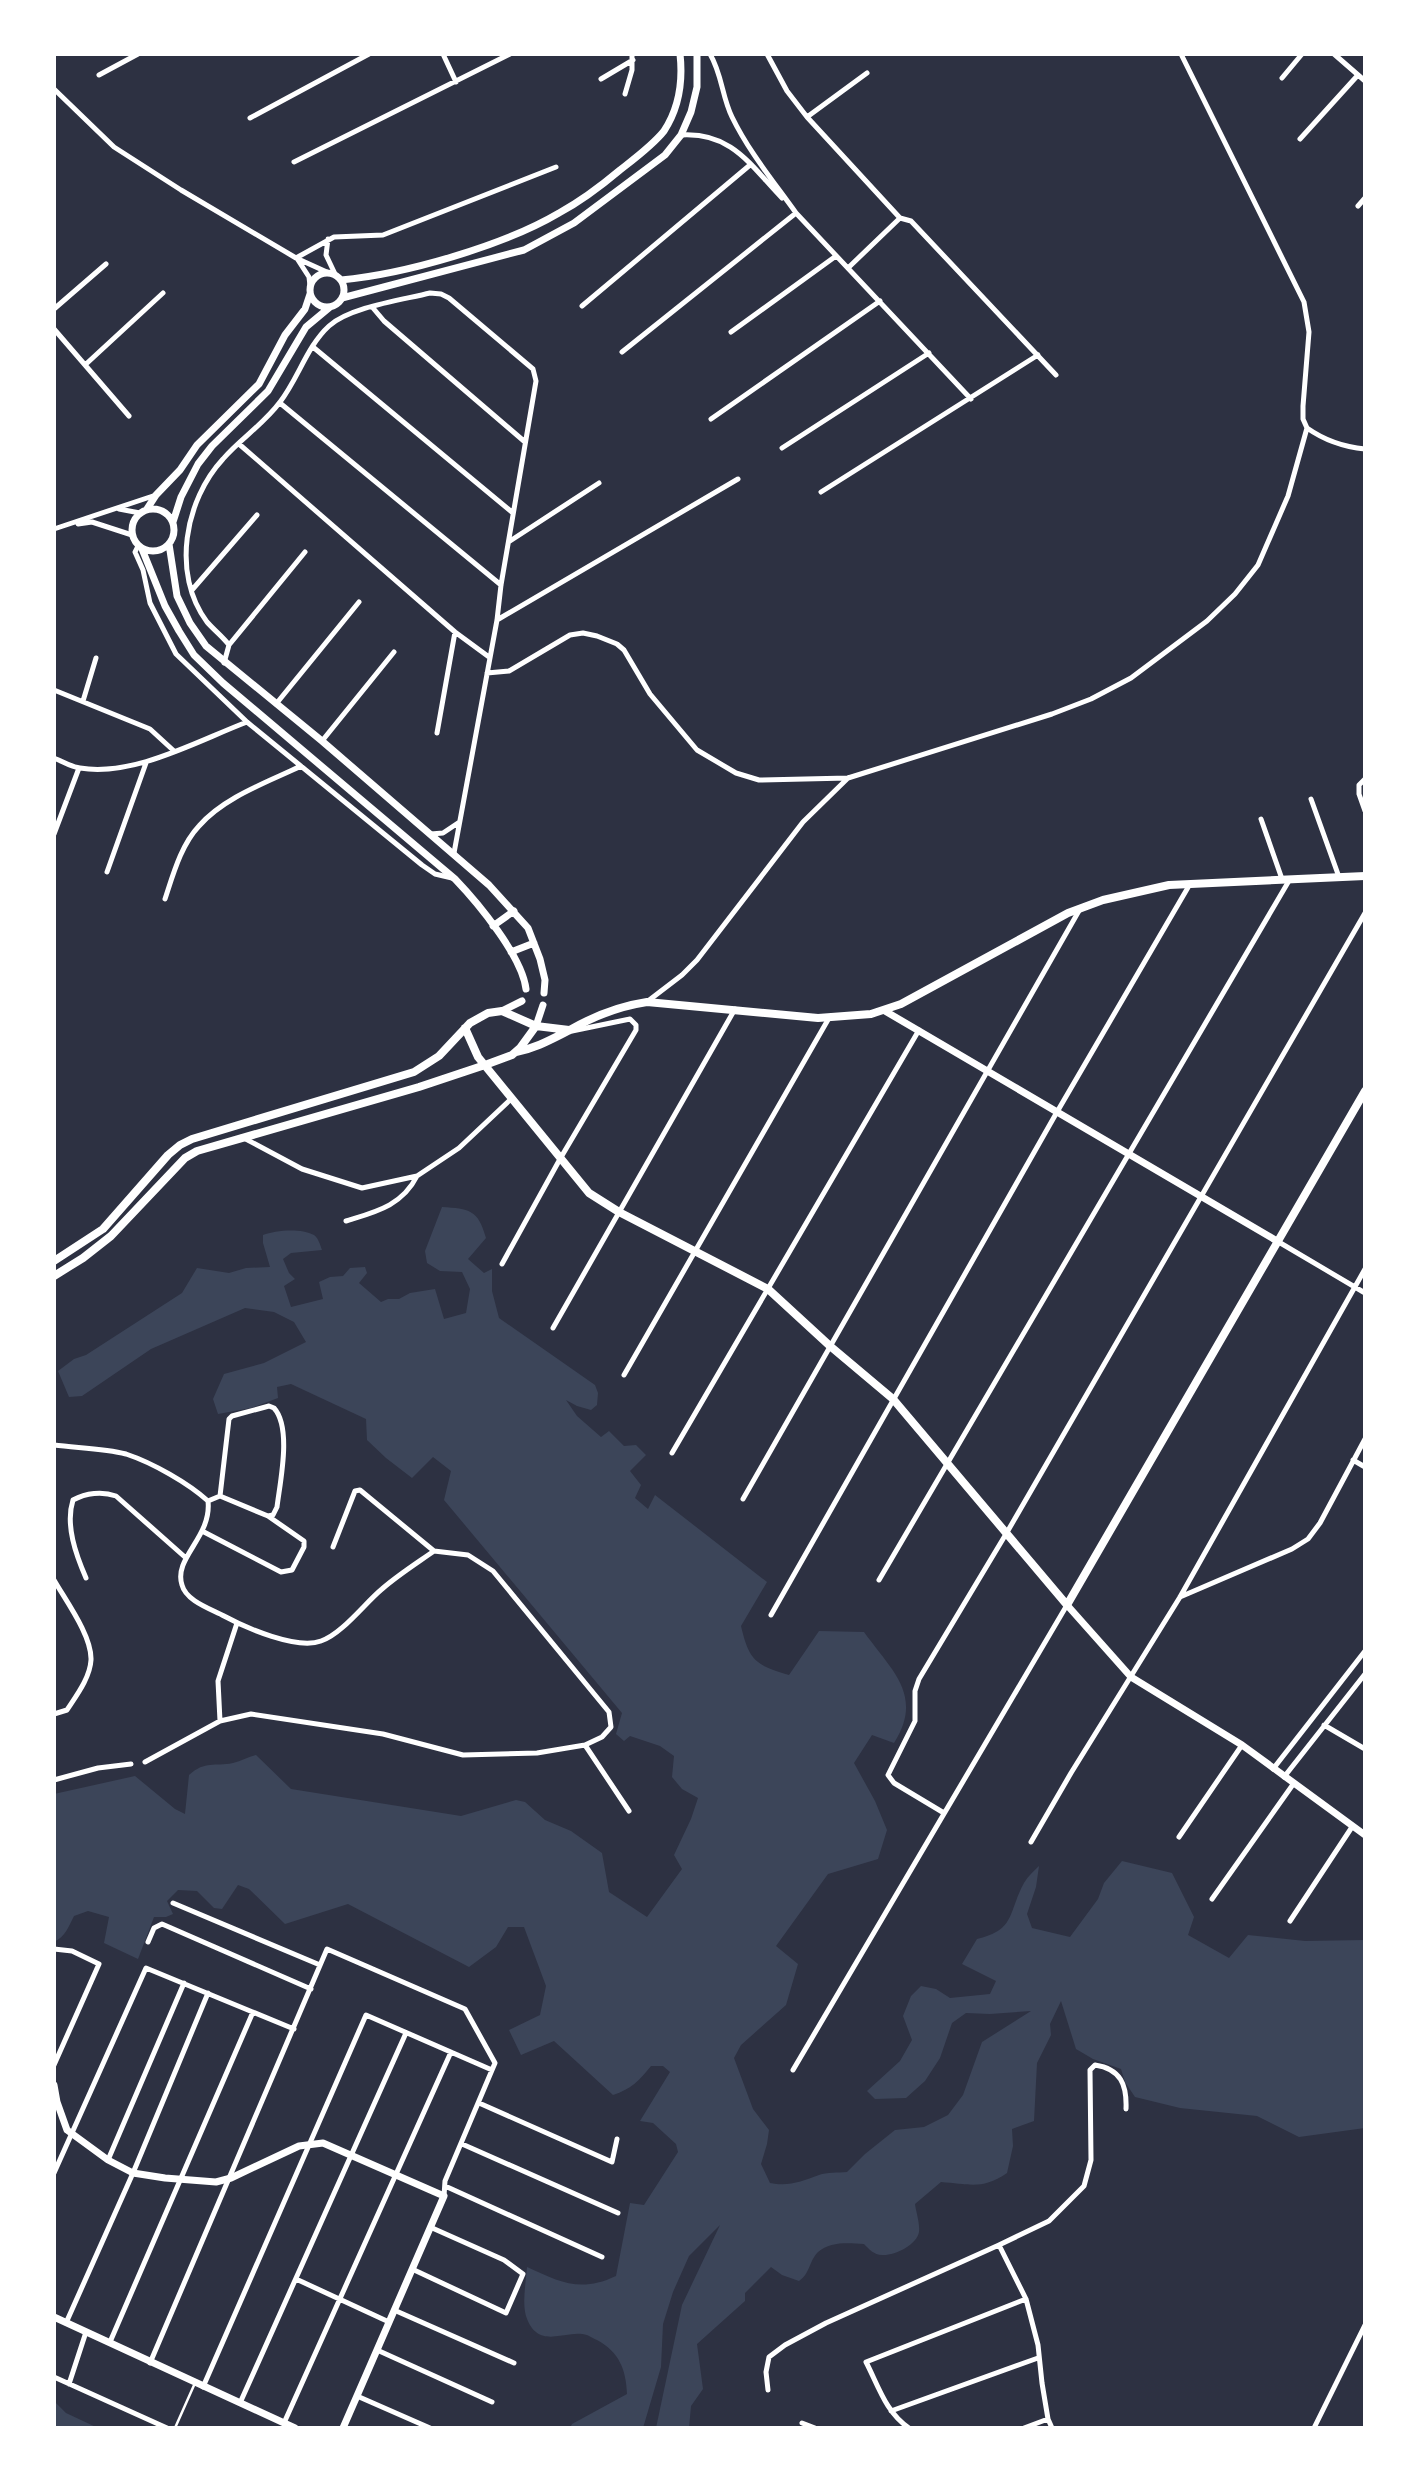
<svg xmlns="http://www.w3.org/2000/svg" width="1419" height="2482" font-family="Rubik,sans-serif">
<rect width="100%" height="100%" fill="#2d3142"/>
<!-- green -->
<path fill="#3c4559" d="M 442,1207 C 469,1209 478,1209 486,1238 L 468,1259 L 484,1273 L 492,1269 L 492,1291 L 499,1318 L 595,1385 L 598,1393 L 597,1405 L 591,1410 L 577,1406 L 566,1400 L 577,1416 L 601,1437 L 609,1431 L 624,1446 L 636,1445 L 646,1455 L 630,1471 L 641,1485 L 635,1498 L 648,1509 L 655,1495 L 767,1582 L 741,1626 C 749,1660 755,1665 789,1675 L 819,1631 L 864,1632 C 892,1671 924,1695 894,1743 L 872,1735 L 854,1763 L 875,1801 L 887,1830 L 878,1859 L 828,1874 L 776,1946 L 798,1964 L 786,2005 L 741,2045 L 734,2058 L 753,2109 L 769,2130 L 767,2144 L 761,2164 L 770,2183 C 789,2187 802,2181 819,2175 C 827,2172 838,2173 847,2172 L 865,2154 L 895,2130 L 924,2127 L 948,2115 L 963,2095 L 982,2042 L 1031,2011 L 990,2014 L 966,2013 L 952,2023 L 940,2058 L 925,2081 L 906,2098 L 875,2099 L 867,2091 L 900,2061 L 912,2040 L 903,2016 L 911,1996 L 921,1986 L 936,1989 L 950,1998 L 990,1994 L 996,1981 L 962,1964 L 977,1939 C 1016,1930 1008,1912 1024,1883 C 1028,1876 1034,1871 1039,1866 L 1036,1887 L 1027,1914 L 1032,1928 L 1070,1937 L 1098,1899 L 1104,1883 L 1122,1861 L 1172,1873 L 1194,1917 L 1188,1935 L 1229,1958 L 1248,1935 L 1305,1941 L 1365,1940 L 1365,2128 L 1299,2137 L 1257,2116 L 1180,2108 L 1135,2097 L 1125,2082 L 1121,2069 L 1093,2059 L 1076,2049 L 1061,2001 L 1050,2024 L 1051,2035 L 1037,2063 L 1034,2121 L 1012,2129 L 1013,2146 L 1007,2173 C 982,2190 970,2184 941,2182 L 915,2204 C 916,2212 920,2223 919,2232 C 917,2245 894,2256 882,2255 C 874,2255 869,2249 864,2244 C 849,2243 830,2241 818,2252 C 809,2261 810,2274 799,2281 L 782,2275 L 771,2267 L 745,2293 L 745,2301 L 697,2344 L 703,2389 L 691,2406 L 689,2428 L 656,2428 L 682,2305 L 720,2225 L 689,2256 L 673,2292 L 663,2324 L 661,2367 L 643,2428 L 570,2428 L 572,2424 L 627,2394 C 626,2369 619,2352 597,2340 C 592,2338 587,2334 582,2334 C 561,2332 537,2349 526,2316 C 522,2302 526,2282 527,2267 C 560,2282 580,2293 616,2276 L 630,2203 L 644,2205 L 678,2152 L 676,2144 L 653,2123 L 640,2121 L 670,2072 L 663,2066 L 651,2066 C 639,2081 631,2089 613,2095 L 554,2041 L 521,2055 L 509,2030 L 540,2015 L 546,1986 L 524,1927 L 508,1927 L 496,1947 L 469,1967 L 348,1904 L 285,1924 L 249,1889 L 238,1885 L 222,1909 L 214,1908 L 197,1891 L 178,1890 L 167,1901 L 173,1914 L 166,1917 L 154,1917 L 138,1959 L 104,1943 L 109,1917 L 88,1911 L 74,1916 C 69,1926 65,1937 54,1942 L 54,1794 L 135,1776 L 175,1809 L 185,1814 L 189,1775 C 206,1760 214,1767 233,1763 C 241,1761 248,1757 256,1755 L 291,1789 L 461,1816 L 516,1800 L 525,1802 L 545,1820 L 571,1831 L 602,1853 L 609,1892 L 647,1917 L 682,1869 L 674,1855 L 691,1819 L 698,1798 L 682,1789 L 672,1777 L 674,1756 L 660,1746 L 630,1736 L 624,1741 L 616,1734 L 622,1713 L 444,1500 L 451,1471 L 433,1457 L 412,1478 L 386,1458 L 367,1440 L 366,1419 L 291,1384 L 277,1387 L 278,1398 L 251,1408 L 218,1414 L 213,1399 L 224,1374 L 264,1363 L 306,1342 L 294,1322 L 274,1312 L 245,1308 L 151,1349 L 82,1396 L 69,1397 L 58,1371 L 74,1359 L 86,1355 L 182,1293 L 197,1268 L 229,1273 L 246,1268 L 270,1267 L 263,1243 L 263,1235 C 276,1230 301,1228 314,1235 C 319,1239 320,1245 322,1250 L 291,1253 L 283,1259 L 289,1273 L 295,1279 L 284,1286 L 291,1307 L 323,1299 L 319,1282 L 330,1277 L 343,1276 L 350,1268 L 365,1267 L 367,1273 L 359,1283 L 381,1302 L 388,1299 L 399,1299 L 410,1293 L 435,1289 L 444,1319 L 466,1313 L 470,1289 L 462,1272 L 440,1271 L 427,1263 L 425,1251 Z
M 54,2401 L 66,2413 L 98,2428 L 54,2428 Z"/>
<g fill="none" stroke-linecap="round" stroke-linejoin="round">
<!-- service -->
<path stroke="#fff" stroke-width="2.5" d="M 175,2428 L 195,2383"/>
<!-- minor -->
<path stroke="#fff" stroke-width="5" d="M 443,54 L 456,82
M 767,54 L 787,91 L 807,117 L 900,218 L 911,221 L 1056,375
M 1334,54 L 1365,81
M 99,75 L 138,54
M 1282,78 L 1302,54
M 601,79 L 633,60
M 54,89 L 114,147 L 181,190 L 296,258 L 329,273
M 625,94 L 632,70 L 632,54
M 807,117 L 867,73
M 250,118 L 369,54
M 681,135 C 732,132 750,165 782,198
M 1300,139 L 1358,75
M 294,162 L 510,54
M 1358,206 L 1365,198
M 796,213 L 971,399
M 328,239 L 326,255 L 336,276
M 296,258 L 334,237 L 383,235 L 556,167
M 298,260 L 309,277 L 310,286
M 848,268 L 900,218
M 582,306 L 750,165
M 373,308 L 384,321 L 525,442
M 54,309 L 106,264
M 54,329 L 129,416
M 731,332 L 836,256
M 313,347 L 513,513
M 622,352 L 796,213 C 774,182 749,152 732,117 C 722,97 722,74 710,54
M 85,365 L 163,293
M 280,403 L 501,585
M 711,419 L 880,301
M 1307,428 C 1324,440 1344,447 1365,449
M 239,444 L 455,632 L 489,657
M 782,448 L 929,353
M 821,492 L 1038,355
M 119,509 L 140,513
M 78,524 L 92,522 L 132,535
M 54,529 L 156,495
M 510,541 L 599,483
M 138,546 L 135,552 L 143,570 L 150,603 L 176,654 L 247,722 L 422,865 L 435,874 L 452,878
M 192,590 L 257,515
M 497,620 L 738,479
M 229,645 C 223,637 214,630 207,622 C 171,574 185,500 223,459 C 240,439 264,424 280,402 C 298,379 307,346 329,326 C 350,307 402,300 430,293 L 441,294 L 449,298 L 533,369 L 536,381 L 501,585 L 497,620 L 454,853
M 224,663 L 229,645 L 305,552
M 487,673 L 509,671 L 570,635 L 583,633 L 597,636 L 617,644 L 624,650 L 650,694 L 697,750 L 736,773 L 759,780 L 848,778 L 1052,714 L 1091,699 L 1131,678 L 1207,621 L 1235,594 L 1258,565 L 1288,496 L 1307,428 L 1303,419 L 1303,406 L 1309,332 L 1304,302 L 1181,54
M 54,690 L 150,729 L 174,751
M 83,701 L 96,658
M 276,704 L 359,602
M 437,733 L 455,632
M 322,741 L 394,652
M 54,758 C 62,761 71,767 80,768 C 134,777 197,741 247,722
M 1365,779 L 1359,785 L 1359,794 L 1365,811
M 1311,799 L 1339,877
M 1261,819 L 1282,879
M 54,834 L 79,768
M 431,834 L 443,833 L 458,823
M 107,872 L 146,763
M 165,899 C 173,875 181,845 199,826 C 224,797 268,782 301,766
M 648,1001 L 682,975 L 697,960 L 803,822 L 848,778
M 242,1137 L 302,1169 L 362,1188 L 417,1176 L 459,1148 L 511,1099
M 346,1221 C 375,1212 402,1206 417,1176
M 1277,1241 L 1365,1293
M 502,1264 L 560,1159 L 636,1030 L 636,1025 L 630,1019 L 572,1031
M 553,1328 L 735,1009
M 624,1375 L 829,1018
M 54,1445 C 77,1448 104,1448 126,1454 C 153,1463 188,1483 208,1501 C 212,1537 173,1558 182,1585 C 186,1601 211,1609 224,1616 C 246,1628 297,1650 321,1641 C 342,1634 365,1603 382,1589 C 398,1575 417,1563 434,1551
M 672,1453 L 919,1030
M 1353,1460 L 1365,1467
M 220,1496 L 229,1419 L 232,1416 L 269,1406 L 274,1408 C 292,1428 280,1482 277,1507 L 273,1515 L 268,1516
M 743,1499 L 1080,909
M 204,1532 L 281,1572 L 292,1570 L 304,1547 L 304,1541 L 268,1516 L 220,1496 L 208,1501
M 86,1578 C 76,1555 65,1525 73,1500 C 86,1493 102,1491 116,1496 L 186,1558
M 54,1580 C 66,1601 92,1636 91,1660 C 90,1678 76,1696 67,1710 L 54,1714
M 879,1580 L 1290,879
M 1180,1597 L 1292,1549 L 1308,1539 L 1320,1523 L 1365,1439
M 771,1615 L 1057,1112 L 1190,884
M 220,1721 L 218,1681 L 237,1623
M 1324,1725 L 1365,1749
M 585,1745 L 629,1811
M 145,1762 L 220,1721 L 251,1714 L 383,1734 L 463,1755 L 537,1753 L 585,1745 L 602,1737 L 611,1727 L 609,1712 L 493,1571 L 468,1555 L 434,1551 L 360,1490 L 355,1491 L 333,1547
M 1273,1769 L 1365,1651
M 1284,1777 L 1365,1674
M 54,1780 L 98,1768 L 131,1764
M 944,1813 L 894,1783 L 888,1775 L 915,1721 L 915,1691 L 919,1679 L 1006,1534 L 1365,913
M 1179,1837 L 1242,1745
M 1031,1842 L 1071,1773 L 1180,1597 L 1365,1269
M 1212,1899 L 1294,1783
M 173,1903 L 320,1965
M 1290,1921 L 1352,1827
M 148,1942 L 154,1928 L 162,1924 L 311,1989
M 54,1949 L 72,1951 L 99,1964 L 54,2065
M 793,2070 L 1067,1605
M 479,2103 L 612,2162 L 617,2139
M 462,2144 L 618,2213
M 108,2160 L 184,1983
M 54,2173 L 146,1968 L 294,2029
M 445,2186 L 602,2257
M 412,2269 L 506,2313 L 523,2274 L 504,2260 L 430,2227
M 296,2279 L 389,2322
M 394,2310 L 514,2363
M 66,2323 L 133,2173 L 208,1993
M 110,2342 L 253,2012
M 377,2350 L 492,2402
M 150,2363 L 327,1949 L 465,2009 L 495,2063 L 445,2181 L 444,2196
M 54,2377 L 167,2428
M 69,2384 L 86,2332
M 203,2387 L 366,2015 L 492,2070
M 768,2390 L 766,2372 L 769,2357 L 785,2345 L 826,2323 L 999,2245
M 357,2396 L 430,2428
M 240,2403 L 406,2033
M 891,2411 L 1038,2358
M 284,2423 L 451,2052
M 802,2423 L 815,2428
M 909,2428 C 886,2413 878,2385 866,2362 L 1026,2299
M 1024,2428 L 1048,2419
M 1052,2428 L 1048,2419 L 1042,2383 L 1038,2345 L 1026,2299 L 999,2245 L 1049,2221 L 1084,2186 L 1091,2160 L 1090,2070 L 1095,2065 C 1121,2069 1127,2085 1126,2109
M 1314,2428 L 1365,2325"/>
<!-- tertiary -->
<path stroke="#fff" stroke-width="7" d="M310 290a17 17 0 1 1 34 0a17 17 0 1 1-34 0Z
M 341,280 C 405,274 503,246 559,213 C 581,201 601,186 620,170 C 634,159 653,145 664,131 C 679,108 683,81 680,54
M 342,298 L 524,250 L 574,223 L 665,155 L 681,135 L 691,112 L 697,87 L 697,54
M132 530a21 21 0 1 1 42 0a21 21 0 1 1-42 0Z
M 147,509 L 156,495 L 180,470 L 197,445 L 259,384 L 285,335 L 305,309 L 310,294
M 173,522 L 181,497 L 198,464 L 212,446 L 268,391 L 306,327 L 330,307
M 169,544 L 177,596 L 190,623 L 206,646 L 322,741 L 489,885 L 528,928 L 540,959 L 545,980 L 544,993
M 142,549 L 165,606 L 179,631 L 194,655 L 223,683 L 455,879 C 478,903 522,956 526,989
M 493,926 L 514,911
M 511,952 L 534,943
M 502,1011 L 522,1001
M 885,1011 L 1277,1241
M 536,1026 L 543,1005
M 1067,1605 L 1131,1677 L 1242,1745 L 1365,1835
M 54,2085 L 57,2102 L 67,2130 L 108,2160 L 133,2173 L 165,2178 L 216,2182 L 231,2178 L 299,2146 L 323,2143 L 444,2196 L 343,2428
M 54,2317 L 295,2428"/>
<!-- secondary -->
<path stroke="#fff" stroke-width="8" d="M 465,1028 L 478,1057 L 589,1193 L 619,1212 L 768,1289 L 830,1346 L 893,1399 L 1067,1605 L 1365,1091
M 516,1052 C 536,1048 550,1040 568,1031 C 592,1017 620,1006 647,1002 L 818,1018 L 871,1014 L 901,1004 L 1068,913 L 1103,900 L 1169,885 L 1365,876
M 54,1261 L 103,1229 L 168,1155 L 180,1145 L 192,1139 L 414,1072 L 439,1056 L 470,1023 L 488,1013 L 502,1011 L 536,1026 L 569,1030
M 54,1276 L 83,1258 L 111,1236 L 185,1158 L 197,1151 L 419,1087 L 485,1065 L 512,1055 L 520,1048 L 536,1026"/>
</g>
<!-- border -->
<rect width="1419" height="2482" fill="none" stroke="#ffffff" stroke-width="112"/>
</svg>
